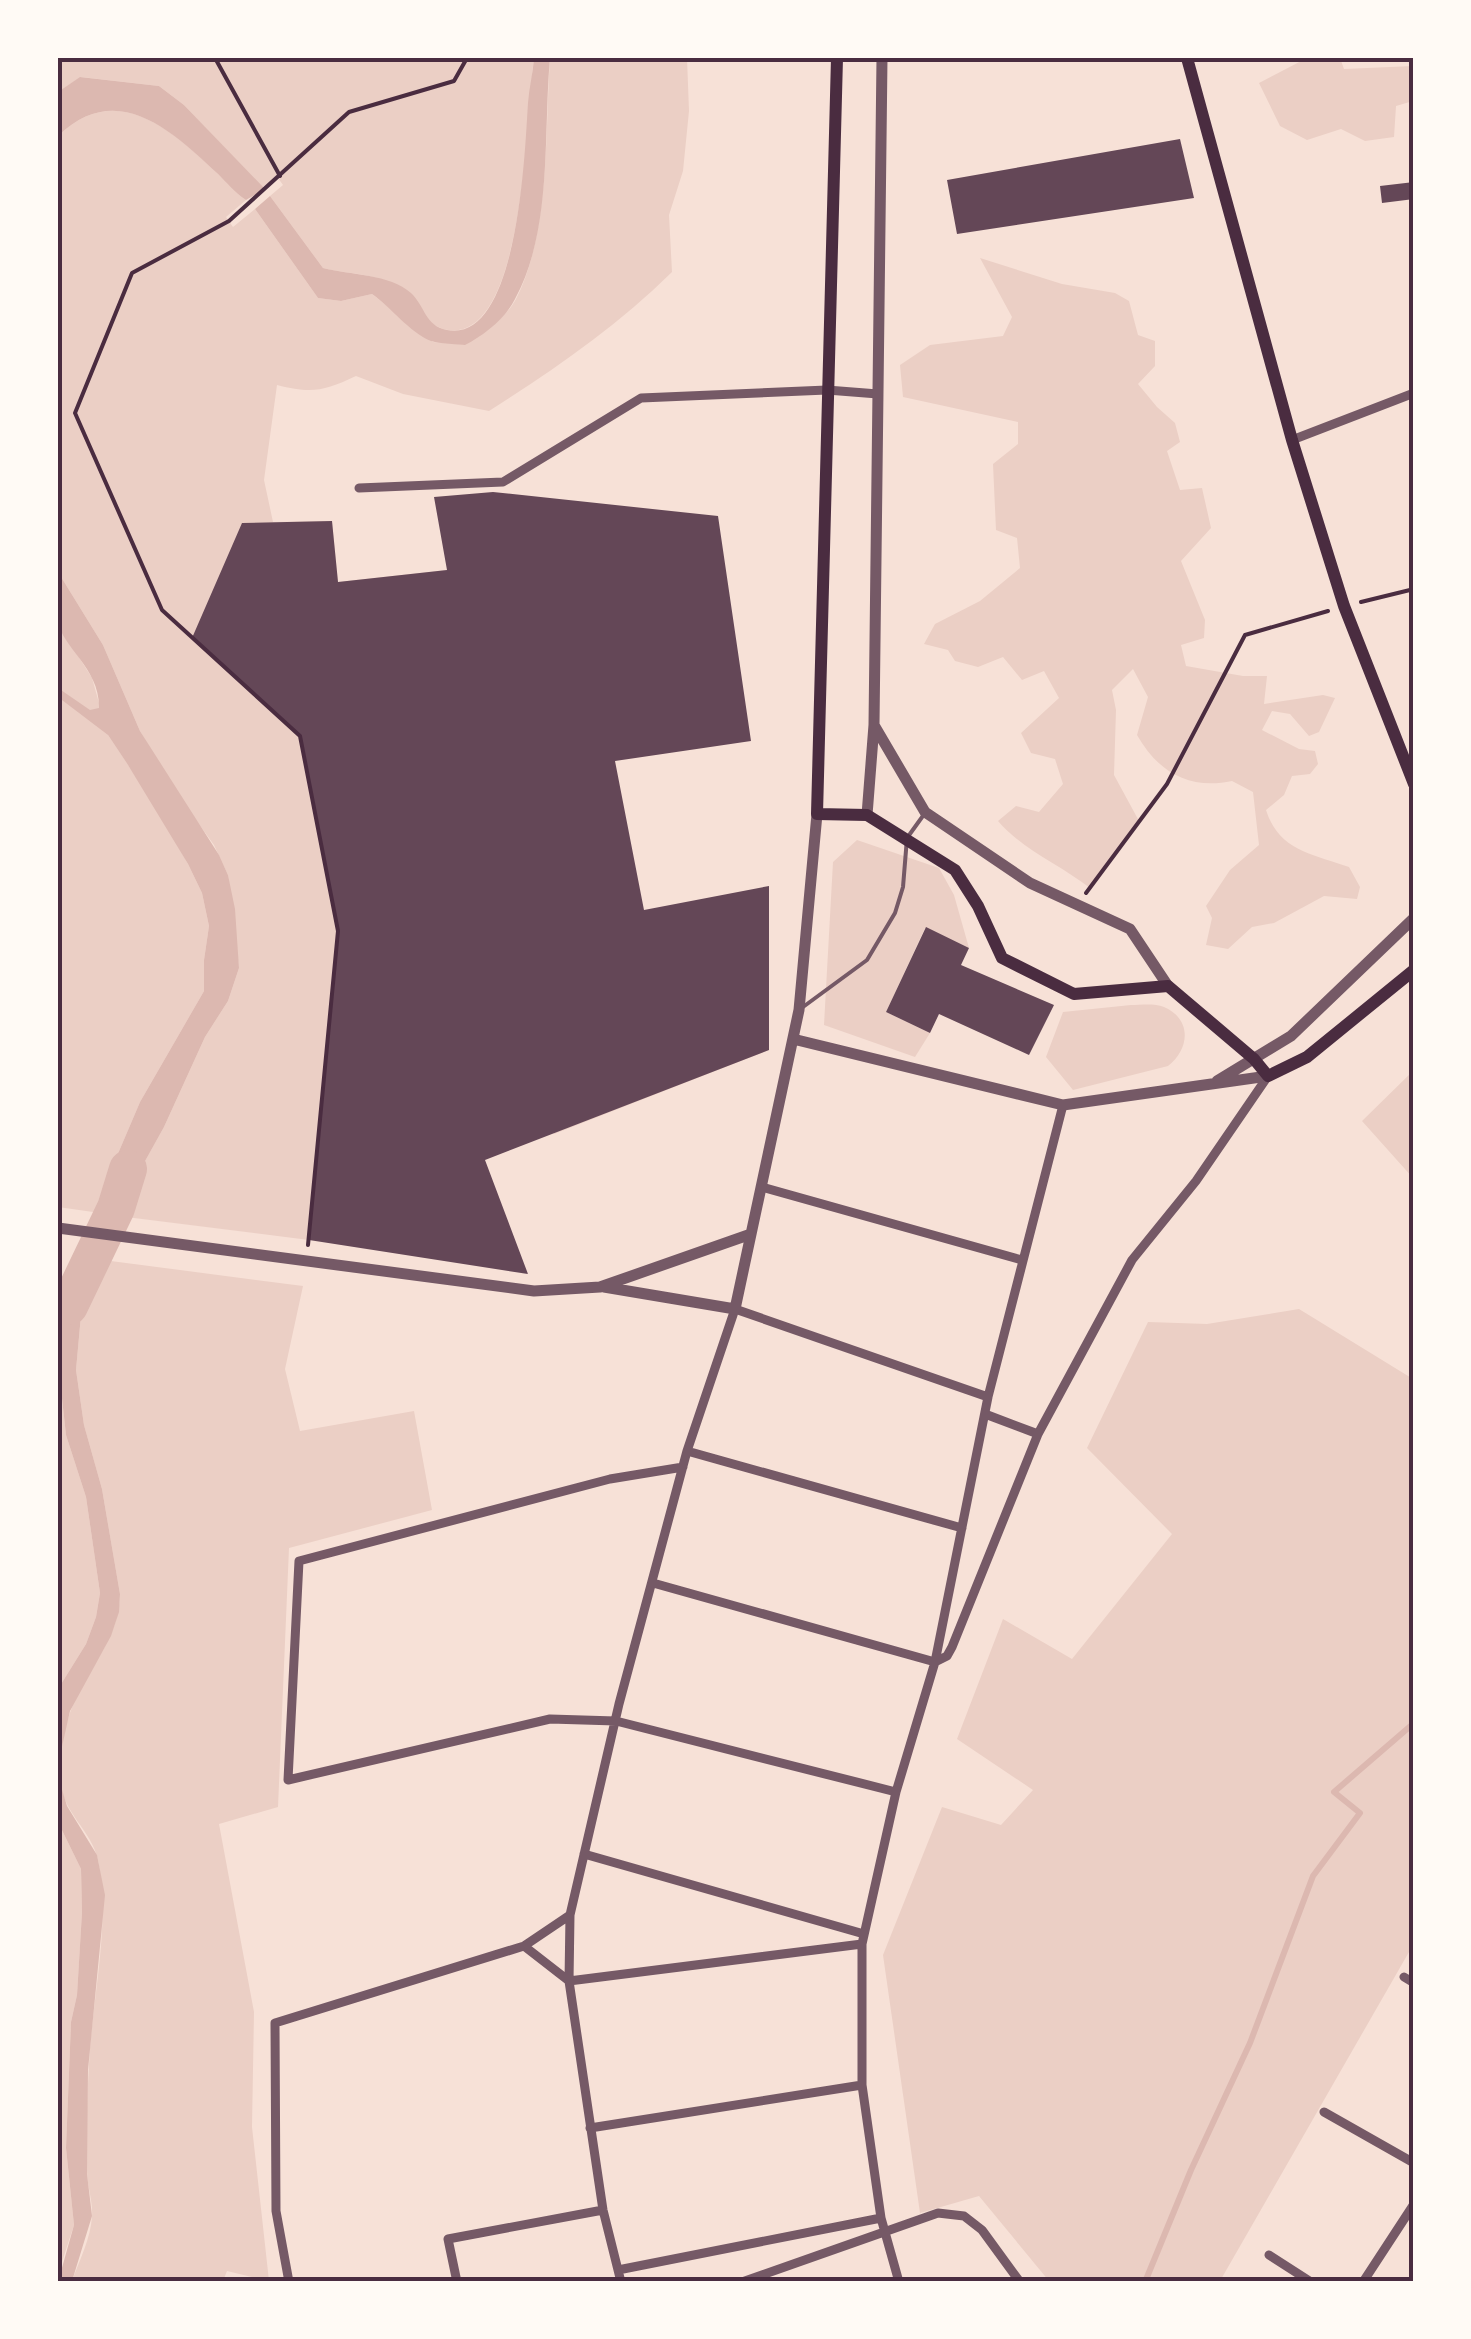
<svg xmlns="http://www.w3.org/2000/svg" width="1471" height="2339" font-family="'Nunito Sans',sans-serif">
<rect width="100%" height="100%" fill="#f7e1d7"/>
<!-- green -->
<path fill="#ebcfc5" d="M 58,58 L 534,58 C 527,105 526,342 448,330 C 421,326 408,290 383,280 C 365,273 342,273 323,268 L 270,196 L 283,185 L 278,178 L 262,187 L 184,105 L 159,86 L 81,77 L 58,92 Z
M 550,58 L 687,58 L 689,111 L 683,171 L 669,215 L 672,272 C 616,327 555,369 489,411 L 403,394 L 356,376 C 324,391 312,394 277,385 L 264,480 L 273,522 L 332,521 L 338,582 L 447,570 L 533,969 L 769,940 L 769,1050 L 554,1134 L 532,1034 L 309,1240 L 126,1217 L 144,1163 L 164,1127 L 205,1037 L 228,1001 L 239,968 L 228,875 L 214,845 L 173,788 L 140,731 L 103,645 L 58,572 L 58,136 C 117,79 172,130 218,174 C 227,183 235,193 246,200 L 226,217 L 233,227 L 255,209 L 318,298 L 341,301 L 372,294 L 433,342 L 464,345 C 482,332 505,320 516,299 C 550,233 545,131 550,58 Z
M 1307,58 L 1340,58 L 1344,69 L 1413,66 L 1413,101 L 1396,106 L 1394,137 L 1365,141 L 1341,129 L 1307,140 L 1280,126 L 1259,83 Z
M 980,258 L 1062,284 L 1115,293 L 1129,301 L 1138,335 L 1155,341 L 1155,366 L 1138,384 L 1157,407 L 1175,423 L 1180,442 L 1167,451 L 1180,490 L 1202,488 L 1211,528 L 1181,561 L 1205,620 L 1204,638 L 1181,645 L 1186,666 L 1243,676 L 1267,676 L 1264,704 L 1323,695 L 1335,698 L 1319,732 L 1309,736 L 1290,714 L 1272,711 L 1262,730 L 1299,749 L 1315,751 L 1318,764 L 1310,774 L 1292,776 L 1284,795 L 1266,810 C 1279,851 1313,854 1349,867 L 1360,887 L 1357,899 L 1324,896 L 1274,923 L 1252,927 L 1228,949 L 1206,945 L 1212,918 L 1206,906 L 1230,870 L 1259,845 L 1253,792 L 1232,781 C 1189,790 1158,772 1137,735 L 1148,697 L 1133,669 L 1112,690 L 1116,710 L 1114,775 L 1139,821 L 1090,888 C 1059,864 1023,850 998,821 L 1016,806 L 1039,812 L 1063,784 L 1055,759 L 1031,753 L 1021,733 L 1059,698 L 1044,671 L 1022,680 L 1003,657 L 978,667 L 955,661 L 948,650 L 924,644 L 935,624 L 980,601 L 1020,568 L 1017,538 L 996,530 L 993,464 L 1018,444 L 1018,422 L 903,397 L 900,365 L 930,345 L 1003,336 L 1012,317 Z
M 58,624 L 92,678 L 108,735 L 153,802 L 188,864 L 202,893 L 209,926 L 204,960 L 204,991 L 140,1102 L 108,1177 L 100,1213 L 58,1207 Z
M 857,840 L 939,868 L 954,895 L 969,948 L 925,928 L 886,1012 L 930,1033 L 915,1057 L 824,1025 L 833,862 Z
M 1131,1005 C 1141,1005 1154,1003 1164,1007 C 1192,1019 1190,1049 1168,1066 L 1073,1090 L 1046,1057 L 1063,1012 Z
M 1413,1071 L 1413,1178 L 1362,1121 Z
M 103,1260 L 303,1286 L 285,1369 L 300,1431 L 414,1411 L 432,1510 L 289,1548 L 278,1807 L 219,1824 L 254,2012 L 252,2127 L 269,2281 L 227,2271 L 223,2281 L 72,2281 C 79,2261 91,2238 92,2216 C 93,2201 87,2186 87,2171 C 86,2136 87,2099 89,2064 C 92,1997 111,1927 98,1860 C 92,1831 61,1811 60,1779 C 59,1747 67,1711 83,1684 C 100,1654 119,1631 120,1594 L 102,1489 L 84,1425 L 76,1370 L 81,1315 Z
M 1299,1309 L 1413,1379 L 1413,1945 L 1220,2281 L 1049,2281 L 979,2196 L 920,2213 L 883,1955 L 942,1807 L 1001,1825 L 1033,1790 L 957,1739 L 1003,1619 L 1072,1659 L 1172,1534 L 1087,1448 L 1148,1322 L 1207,1324 Z
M 58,1362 L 66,1435 L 86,1497 L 100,1593 L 96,1617 L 86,1644 L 58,1689 Z
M 58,1822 L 81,1869 L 82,1912 L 77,1995 L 71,2022 L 66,2148 L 74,2225 L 58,2274 Z"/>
<!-- water -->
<path fill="#dcb8b0" d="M 534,58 L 550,58 C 543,134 553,229 515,299 C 505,319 484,335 465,345 C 454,344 441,344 431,341 C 409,332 392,308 372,294 L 341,301 L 318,298 L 255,209 L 270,196 L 323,268 C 350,275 390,274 411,293 C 425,306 425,326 447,330 C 519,344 525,147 528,103 C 529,88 533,73 534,58 Z
M 80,77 L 159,86 L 184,105 L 265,189 L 246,200 C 235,193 227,183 218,174 C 171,130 117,79 58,136 L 58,92 Z
M 58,572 L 103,645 L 140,731 L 219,855 L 228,875 L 235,909 L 239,968 L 228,1001 L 205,1037 L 164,1127 L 144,1163 L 126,1217 L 100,1213 L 108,1177 L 140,1102 L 204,991 L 204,960 L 209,926 L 202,893 L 188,864 L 128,765 L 108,735 L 58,697 L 58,688 L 90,710 L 99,708 C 100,668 62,648 58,621 C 55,606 57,587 58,572 Z
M 82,1257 L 103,1260 L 81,1315 L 76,1370 L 84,1425 L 102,1489 L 120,1594 L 119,1612 L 111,1636 L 70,1711 L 61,1751 L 60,1783 L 67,1806 L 97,1855 L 105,1895 L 88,2070 L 87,2174 L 92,2216 L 72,2281 L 58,2282 L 74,2225 L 66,2148 L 71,2022 L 77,1995 L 82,1912 L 81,1869 L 58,1822 L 58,1689 L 86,1644 L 96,1617 L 100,1593 L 86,1497 L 66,1435 L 58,1362 L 58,1310 L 73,1270 Z"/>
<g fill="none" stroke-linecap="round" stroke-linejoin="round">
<!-- stream -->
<path stroke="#dcb8b0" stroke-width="6" d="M 1145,2282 L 1191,2170 L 1250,2043 L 1313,1876 L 1360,1813 L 1334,1792 L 1414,1723"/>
<!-- river -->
<path stroke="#dcb8b0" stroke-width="38" d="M 69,1306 L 116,1208 L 128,1169"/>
</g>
<!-- building -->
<path fill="#644757" d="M 1180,139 L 1194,198 L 957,234 L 947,180 Z
M 1414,182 L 1414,199 L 1382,203 L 1380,186 Z
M 493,492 L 718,516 L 751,741 L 615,761 L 644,910 L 769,886 L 769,1050 L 485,1160 L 528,1274 L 309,1240 L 338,931 L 300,736 L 192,638 L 242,523 L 332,521 L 338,582 L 447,570 L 434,497 Z
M 926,927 L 969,948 L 961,965 L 1054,1005 L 1029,1055 L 939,1014 L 930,1033 L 886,1012 Z"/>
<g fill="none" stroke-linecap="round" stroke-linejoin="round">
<!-- path -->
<path stroke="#4a2c40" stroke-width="4" d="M 215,58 L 280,176
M 1361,602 L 1414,589
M 1086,893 L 1167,784 L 1245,635 L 1328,611
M 308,1245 L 338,931 L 300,736 L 162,610 L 75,413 L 132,273 L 229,221 L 349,112 L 454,81 L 467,58"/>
<!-- service -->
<path stroke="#755966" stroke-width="4" d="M 803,1007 L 867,960 L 895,913 L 903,887 L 907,838 L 925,813"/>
<!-- minor -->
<path stroke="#755966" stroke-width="9" d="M 1292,440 L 1414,393
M 359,488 L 503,482 L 641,398 L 827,390 L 878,394
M 762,1187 L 1022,1260
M 985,1414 L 1038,1434
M 687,1451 L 962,1528
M 683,1467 L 610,1479 L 299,1561 L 288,1780 L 550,1719 L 616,1721 L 896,1792
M 653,1583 L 935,1662
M 935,1662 L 947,1656 L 952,1647 L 1038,1434 L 1132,1260 L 1196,1181 L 1268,1076
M 584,1854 L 864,1934
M 524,1946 L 569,1981 L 862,1944
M 1404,1977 L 1414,1983
M 1324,2112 L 1414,2163
M 590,2128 L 862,2085
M 1269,2255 L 1311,2282
M 618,2270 L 881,2218
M 289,2282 L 276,2211 L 275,2023 L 524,1946 L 570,1915
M 457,2282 L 448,2239 L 603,2210
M 621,2282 L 603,2210 L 569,1981 L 570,1915 L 619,1704 L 687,1451 L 735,1309 L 988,1397
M 742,2282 L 938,2213 L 964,2216 L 982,2230 L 1020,2282
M 899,2282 L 881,2218 L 862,2085 L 862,1944 L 896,1792 L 935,1662 L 988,1397 L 1063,1105
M 1363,2282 L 1414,2204"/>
<!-- tertiary -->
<path stroke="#755966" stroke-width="11" d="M 874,725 L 925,812 L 1030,883 L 1130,929 L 1168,986
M 867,815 L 874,725 L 882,58
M 793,1039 L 1063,1105 L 1268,1076
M 1217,1081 L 1291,1036 L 1414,918
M 58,1228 L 534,1291 L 600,1287 L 751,1234
M 604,1287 L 735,1309 L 799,1010 L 817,814"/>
<!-- secondary -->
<path stroke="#4a2c40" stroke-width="12" d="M 837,58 L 817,814 L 867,815 L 955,870 L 978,906 L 1002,958 L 1074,994 L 1168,986 L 1254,1059 L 1268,1076 L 1307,1057 L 1414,970
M 1187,58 L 1292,440 L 1344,606 L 1414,784"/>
</g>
<!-- border -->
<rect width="1471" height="2339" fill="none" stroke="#fffaf5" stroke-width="120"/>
<rect x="60" y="60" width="1351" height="2219" fill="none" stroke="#4a2c40" stroke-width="4"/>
</svg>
